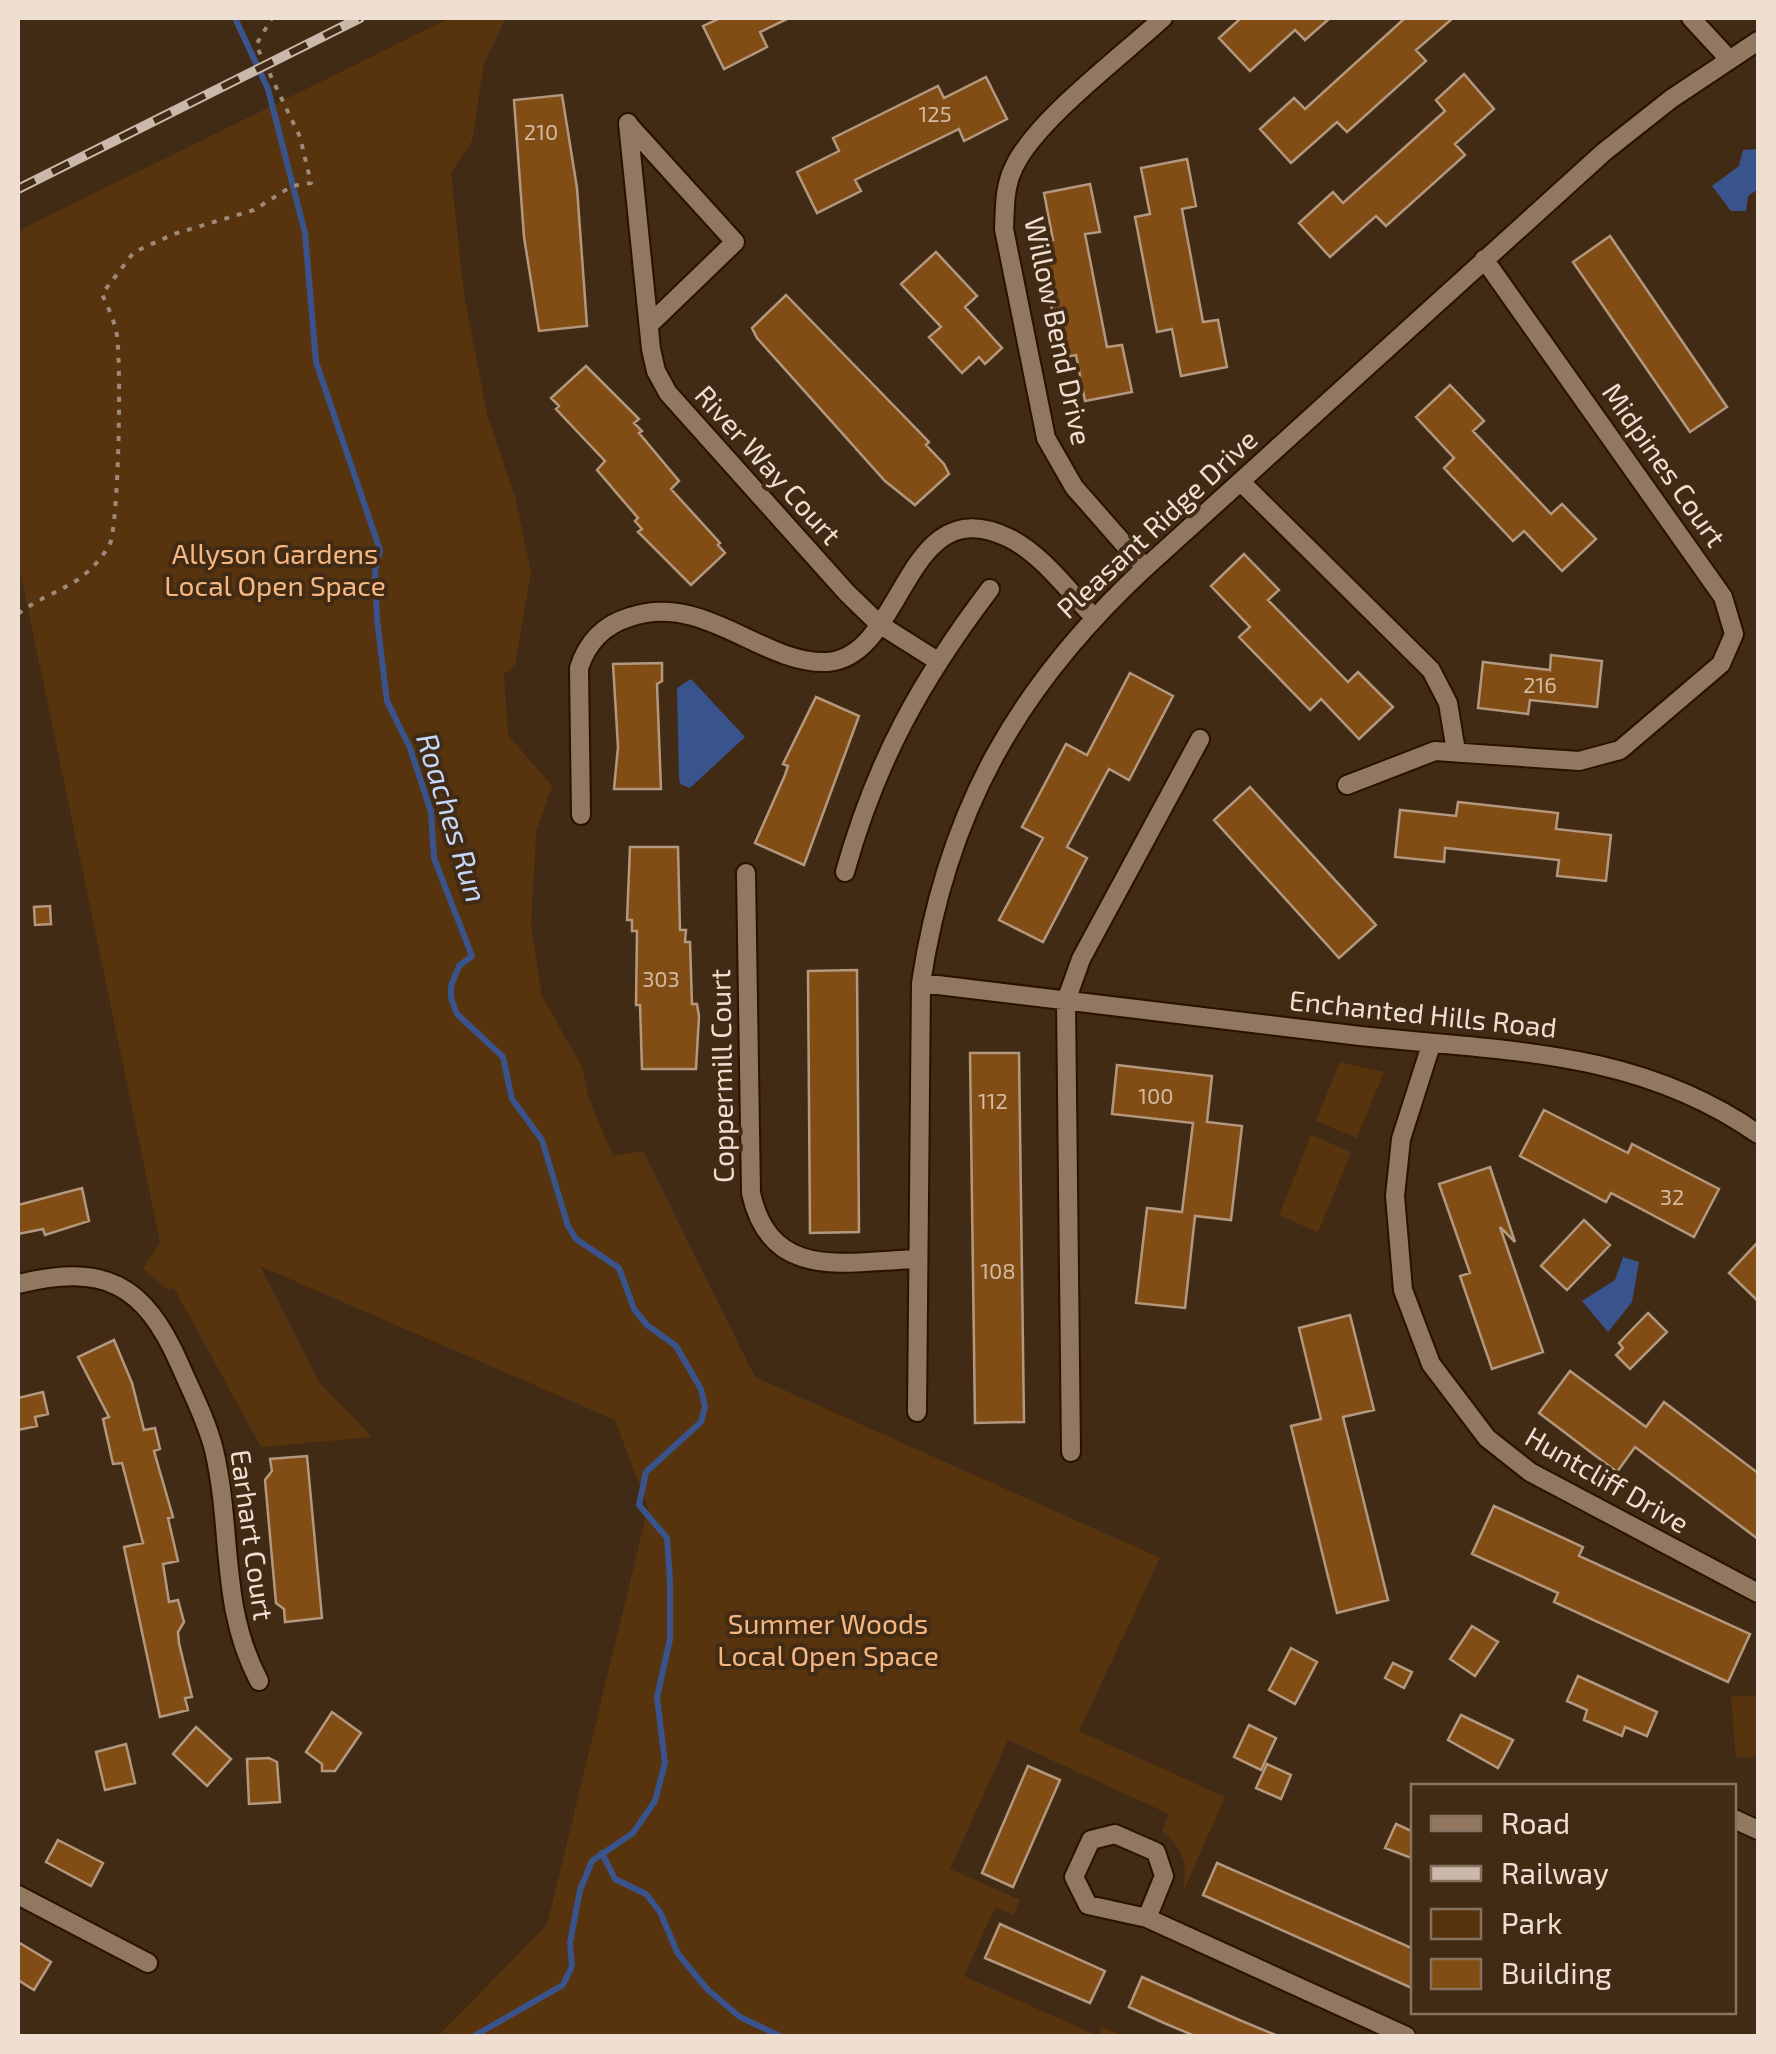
<svg xmlns="http://www.w3.org/2000/svg" width="1776" height="2054" font-family="'Exo 2',sans-serif">
<rect width="100%" height="100%" fill="#422b15"/>
<!-- green -->
<path fill="#58340e" d="M 450,18 L 506,18 L 484,63 L 472,141 L 451,173 L 464,294 L 487,414 L 515,497 L 531,572 L 515,665 L 504,674 L 508,735 L 552,786 L 536,832 L 531,926 L 542,997 L 582,1066 L 589,1099 L 613,1156 L 643,1151 L 755,1377 L 1160,1558 L 1079,1731 L 1225,1797 L 1182,1894 C 1189,1868 1184,1848 1162,1831 L 1169,1814 L 1008,1740 L 950,1869 L 1020,1900 L 1013,1915 L 995,1907 L 964,1976 L 1098,2036 L 1102,2027 L 1124,2036 L 438,2036 L 547,1925 L 648,1508 L 615,1420 L 260,1266 L 319,1382 L 372,1437 L 261,1447 L 174,1288 L 168,1290 L 143,1269 L 160,1242 L 18,561 L 18,231 Z
M 1340,1062 L 1384,1072 L 1357,1138 L 1316,1121 Z
M 1311,1135 L 1351,1152 L 1318,1232 L 1279,1215 Z
M 1758,1695 L 1758,1757 L 1736,1758 L 1731,1697 Z"/>
<!-- water -->
<path fill="#39548c" d="M 1757,149 L 1758,189 L 1748,196 L 1746,211 L 1731,211 L 1712,186 L 1739,166 L 1743,150 Z
M 691,679 L 745,737 L 690,788 L 680,784 L 679,778 L 677,688 Z
M 1623,1257 L 1639,1262 L 1632,1302 L 1608,1332 L 1582,1301 L 1615,1280 Z"/>
<g fill="none" stroke-linecap="round" stroke-linejoin="round">
<!-- stream -->
<path stroke="#39548c" stroke-width="6" d="M 235,18 L 268,89 L 305,233 L 316,362 L 380,550 L 375,572 L 377,619 L 387,701 L 410,748 L 431,812 L 434,858 L 472,956 L 459,966 L 451,986 L 451,998 L 457,1014 L 503,1057 L 512,1099 L 542,1140 L 568,1226 L 576,1239 L 619,1268 L 634,1309 L 647,1325 L 676,1346 L 701,1389 L 705,1407 L 701,1422 L 646,1472 L 639,1505 L 667,1538 L 670,1581 L 670,1639 L 657,1697 L 665,1763 L 655,1801 L 633,1833 L 592,1861 L 580,1890 L 570,1943 L 572,1966 L 563,1985 L 474,2036
M 602,1853 L 615,1879 L 646,1894 L 660,1912 L 678,1954 L 708,1990 L 740,2017 L 780,2036"/>
</g>
<!-- building -->
<path fill="#814d14" stroke="#b3987f" stroke-width="2.5" d="M 720,18 L 789,18 L 760,32 L 767,47 L 724,69 L 703,26 Z
M 1241,18 L 1330,18 L 1305,40 L 1295,30 L 1250,71 L 1219,38 Z
M 1405,18 L 1453,18 L 1416,50 L 1426,61 L 1347,132 L 1337,122 L 1291,163 L 1260,129 L 1294,98 L 1305,109 Z
M 1464,74 L 1494,109 L 1455,144 L 1465,155 L 1386,226 L 1376,216 L 1330,257 L 1299,223 L 1333,192 L 1343,203 L 1445,111 L 1436,100 Z
M 986,77 L 1007,119 L 964,141 L 959,129 L 855,180 L 861,191 L 817,213 L 797,172 L 839,151 L 833,138 L 938,86 L 944,98 Z
M 562,95 L 577,188 L 587,326 L 539,331 L 524,237 L 514,100 Z
M 1187,159 L 1196,206 L 1182,209 L 1203,322 L 1218,320 L 1227,367 L 1181,376 L 1172,329 L 1157,332 L 1135,217 L 1150,214 L 1141,168 Z
M 1090,184 L 1100,232 L 1085,234 L 1107,347 L 1122,345 L 1132,392 L 1085,401 L 1076,355 L 1061,358 L 1039,242 L 1053,240 L 1044,193 Z
M 1610,236 L 1727,407 L 1690,432 L 1573,262 Z
M 936,252 L 977,296 L 965,307 L 1002,348 L 985,364 L 979,357 L 962,373 L 929,337 L 941,327 L 901,284 Z
M 786,295 L 929,442 L 926,445 L 944,464 L 949,474 L 915,505 L 885,481 L 757,338 L 752,328 Z
M 586,366 L 639,419 L 634,423 L 642,431 L 639,433 L 679,481 L 671,489 L 720,543 L 718,545 L 725,553 L 691,585 L 638,532 L 642,529 L 635,521 L 638,518 L 597,470 L 605,461 L 556,409 L 559,406 L 551,398 Z
M 1450,385 L 1484,421 L 1473,431 L 1551,514 L 1562,504 L 1596,539 L 1562,571 L 1524,531 L 1513,541 L 1444,468 L 1454,458 L 1416,417 Z
M 1244,554 L 1279,590 L 1268,600 L 1348,682 L 1358,672 L 1393,707 L 1359,739 L 1321,699 L 1310,710 L 1239,637 L 1250,627 L 1211,586 Z
M 1551,655 L 1602,661 L 1597,707 L 1530,700 L 1528,714 L 1478,708 L 1483,662 L 1550,670 Z
M 662,663 L 662,681 L 657,684 L 661,789 L 614,789 L 618,747 L 613,664 Z
M 1130,673 L 1173,696 L 1129,780 L 1109,769 L 1067,847 L 1087,858 L 1043,942 L 999,920 L 1043,838 L 1022,827 L 1066,744 L 1087,755 Z
M 816,697 L 859,716 L 804,865 L 755,843 L 785,775 L 788,766 L 783,764 Z
M 1250,787 L 1376,925 L 1339,958 L 1214,820 Z
M 1458,802 L 1558,813 L 1556,829 L 1611,835 L 1606,881 L 1557,876 L 1559,860 L 1445,848 L 1444,862 L 1395,857 L 1400,810 L 1456,816 Z
M 630,847 L 678,847 L 680,930 L 686,930 L 685,942 L 690,942 L 692,1004 L 697,1004 L 699,1016 L 696,1069 L 642,1069 L 640,1005 L 636,1005 L 637,931 L 632,931 L 632,920 L 627,920 Z
M 50,906 L 51,924 L 35,925 L 34,907 Z
M 857,970 L 859,1232 L 810,1233 L 808,971 Z
M 970,1053 L 1019,1053 L 1024,1422 L 975,1423 Z
M 1117,1065 L 1212,1076 L 1207,1122 L 1242,1126 L 1231,1220 L 1195,1216 L 1185,1308 L 1136,1303 L 1147,1208 L 1182,1212 L 1193,1123 L 1112,1114 Z
M 1544,1110 L 1628,1153 L 1632,1144 L 1719,1189 L 1694,1237 L 1611,1193 L 1606,1202 L 1520,1156 Z
M 1490,1167 L 1515,1242 L 1500,1227 L 1543,1352 L 1492,1369 L 1460,1276 L 1470,1273 L 1439,1184 Z
M 82,1188 L 89,1221 L 45,1235 L 43,1229 L 18,1234 L 18,1205 Z
M 1584,1220 L 1610,1245 L 1567,1290 L 1541,1266 Z
M 1758,1242 L 1758,1301 L 1729,1273 Z
M 1648,1313 L 1667,1332 L 1630,1369 L 1616,1355 L 1623,1348 L 1619,1343 Z
M 1350,1315 L 1374,1410 L 1343,1417 L 1388,1600 L 1337,1613 L 1291,1426 L 1321,1419 L 1299,1328 Z
M 114,1340 L 132,1383 L 144,1430 L 155,1428 L 160,1449 L 154,1451 L 173,1517 L 168,1518 L 178,1561 L 163,1564 L 169,1602 L 178,1600 L 184,1622 L 178,1632 L 179,1643 L 192,1697 L 185,1698 L 188,1710 L 160,1717 L 124,1547 L 143,1543 L 122,1463 L 113,1464 L 103,1419 L 109,1417 L 78,1357 Z
M 1570,1371 L 1646,1427 L 1664,1402 L 1758,1473 L 1758,1539 L 1635,1447 L 1617,1472 L 1539,1413 Z
M 43,1392 L 48,1414 L 35,1417 L 37,1426 L 18,1430 L 18,1398 Z
M 307,1456 L 322,1618 L 285,1622 L 284,1609 L 276,1603 L 265,1480 L 272,1471 L 270,1459 Z
M 1494,1506 L 1583,1547 L 1579,1556 L 1750,1634 L 1728,1682 L 1554,1602 L 1558,1593 L 1472,1554 Z
M 1472,1626 L 1498,1642 L 1475,1676 L 1450,1659 Z
M 1291,1648 L 1317,1662 L 1295,1704 L 1269,1690 Z
M 1393,1663 L 1412,1672 L 1404,1688 L 1385,1678 Z
M 1578,1676 L 1657,1712 L 1647,1736 L 1625,1727 L 1622,1736 L 1584,1720 L 1587,1710 L 1567,1701 Z
M 332,1712 L 361,1733 L 335,1771 L 322,1771 L 322,1764 L 306,1752 Z
M 1461,1715 L 1513,1740 L 1498,1768 L 1448,1740 Z
M 1249,1725 L 1276,1738 L 1261,1770 L 1234,1757 Z
M 196,1727 L 231,1759 L 207,1786 L 173,1754 Z
M 126,1744 L 135,1783 L 105,1790 L 96,1752 Z
M 269,1758 L 277,1762 L 280,1802 L 249,1804 L 247,1759 Z
M 1267,1764 L 1291,1775 L 1281,1799 L 1256,1788 Z
M 1028,1766 L 1060,1780 L 1013,1887 L 982,1873 Z
M 1396,1824 L 1414,1832 L 1414,1859 L 1385,1848 Z
M 58,1840 L 103,1863 L 91,1886 L 46,1862 Z
M 1217,1863 L 1414,1949 L 1414,1989 L 1203,1895 Z
M 1000,1924 L 1105,1971 L 1090,2003 L 985,1958 Z
M 18,1942 L 51,1962 L 34,1990 L 18,1980 Z
M 1142,1977 L 1237,2019 L 1278,2036 L 1195,2036 L 1164,2023 L 1129,2007 Z"/>
<g fill="none" stroke-linecap="round" stroke-linejoin="round">
<!-- street casing -->
<g stroke="#271300" stroke-width="22">
<path id="street" d="M 1691,18 L 1728,58
M 628,123 L 651,349 L 656,371 L 668,393 L 847,593 L 879,624 L 936,660
M 628,124 L 735,242 L 650,324
M 1241,482 L 1431,670 L 1448,703 L 1456,751
M 1145,568 L 1074,487 L 1046,438 L 1004,229 C 1005,208 1004,187 1014,167 C 1036,120 1122,56 1163,18
M 1347,785 L 1435,751 L 1579,761 L 1620,750 L 1721,664 L 1734,634 L 1723,597 L 1484,259
M 581,815 L 579,668 C 587,643 603,625 630,617 C 704,592 763,665 827,662 C 906,657 903,486 1009,538 C 1042,554 1068,591 1093,616
M 845,872 C 876,761 921,680 990,589
M 746,873 L 751,1193 C 771,1283 846,1261 918,1259
M 921,983 C 1062,1000 1203,1017 1344,1034 C 1492,1052 1631,1045 1758,1134
M 1431,1045 L 1401,1139 L 1395,1196 L 1403,1290 L 1431,1364 L 1487,1438 L 1530,1472 L 1758,1593
M 18,1284 C 104,1263 144,1283 180,1365 C 192,1393 207,1421 214,1450 C 233,1531 219,1605 259,1681
M 917,1412 L 921,983 C 947,810 1018,686 1145,568 L 1604,152 L 1671,99 L 1758,41
M 1071,1452 L 1066,1001 L 1081,959 L 1200,739
M 1734,1819 L 1758,1830
M 18,1895 L 148,1963
M 1147,1918 L 1164,1876 L 1156,1852 L 1115,1834 L 1091,1840 L 1074,1877 L 1088,1905 L 1147,1918 L 1406,2036"/>
</g>
<!-- path -->
<path stroke="#9d8a78" stroke-width="4" stroke-dasharray="5 8" stroke-linecap="butt" d="M 18,614 C 55,586 80,591 109,546 C 119,530 122,353 116,330 C 113,318 107,305 102,294 L 134,252 L 174,234 L 254,210 L 292,186 L 311,183 L 300,137 L 256,45 L 272,18"/>
<!-- street -->
<use href="#street" stroke="#937861" stroke-width="18"/>
<!-- rail casing -->
<g stroke="#cab9ab" stroke-width="10">
<path id="rail" d="M 18,189 L 360,18"/>
</g>
<!-- rail -->
<use href="#rail" stroke="#422b15" stroke-width="6" stroke-dasharray="19" stroke-linecap="butt"/>
</g>
<g text-anchor="middle" stroke-width="8" stroke-linejoin="round" paint-order="stroke">
<!-- number labels -->
<g font-size="22" fill="#d3baa2">
<text x="935" y="122">125</text>
<text x="541" y="140">210</text>
<text x="1540" y="693">216</text>
<text x="661" y="987">303</text>
<text x="1156" y="1104">100</text>
<text x="993" y="1109">112</text>
<text x="1672" y="1205">32</text>
<text x="998" y="1279">108</text>
</g>
<!-- street labels -->
<g font-size="28" fill="#eedfd2" stroke="#422b15">
<text transform="translate(1058 331) rotate(78)" y="10">Willow Bend Drive</text>
<text transform="translate(768 465) rotate(48)" y="10">River Way Court</text>
<text transform="translate(1664 465) rotate(55)" y="10">Midpines Court</text>
<text transform="translate(1157 524) rotate(-43)" y="10">Pleasant Ridge Drive</text>
<text transform="translate(1423 1014) rotate(6)" y="10">Enchanted Hills Road</text>
<text transform="translate(722 1076) rotate(-91)" y="10">Coppermill Court</text>
<text transform="translate(1607 1480) rotate(30)" y="10">Huntcliff Drive</text>
<text transform="translate(252 1535) rotate(82)" y="10">Earhart Court</text>
</g>
<!-- park labels -->
<g font-size="28" fill="#f6b880" stroke="#422b15">
<text x="275" y="564">Allyson Gardens<tspan x="275" dy="32">Local Open Space</tspan></text>
<text x="828" y="1634">Summer Woods<tspan x="828" dy="32">Local Open Space</tspan></text>
</g>
<!-- water labels -->
<g font-size="30" font-style="italic" fill="#c5d7f8" stroke="#422b15">
<text transform="translate(451 818) rotate(73)" y="10">Roaches Run</text>
</g>
</g>
<!-- border -->
<rect width="1776" height="2054" fill="none" stroke="#eedfd2" stroke-width="40"/>
<!-- legend -->
<rect x="1411" y="1784" width="325" height="230" fill="#422b15" stroke="#877361" stroke-width="2.5"/>
<rect x="1431" y="1816" width="50" height="15" fill="#937861" stroke="#877361" stroke-width="2.5"/>
<text x="1501" y="1834" font-size="30" fill="#eedfd2">Road</text>
<rect x="1431" y="1866" width="50" height="15" fill="#cab9ab" stroke="#877361" stroke-width="2.5"/>
<text x="1501" y="1884" font-size="30" fill="#eedfd2">Railway</text>
<rect x="1431" y="1909" width="50" height="30" fill="#58340e" stroke="#877361" stroke-width="2.5"/>
<text x="1501" y="1934" font-size="30" fill="#eedfd2">Park</text>
<rect x="1431" y="1959" width="50" height="30" fill="#814d14" stroke="#877361" stroke-width="2.5"/>
<text x="1501" y="1984" font-size="30" fill="#eedfd2">Building</text>
</svg>
